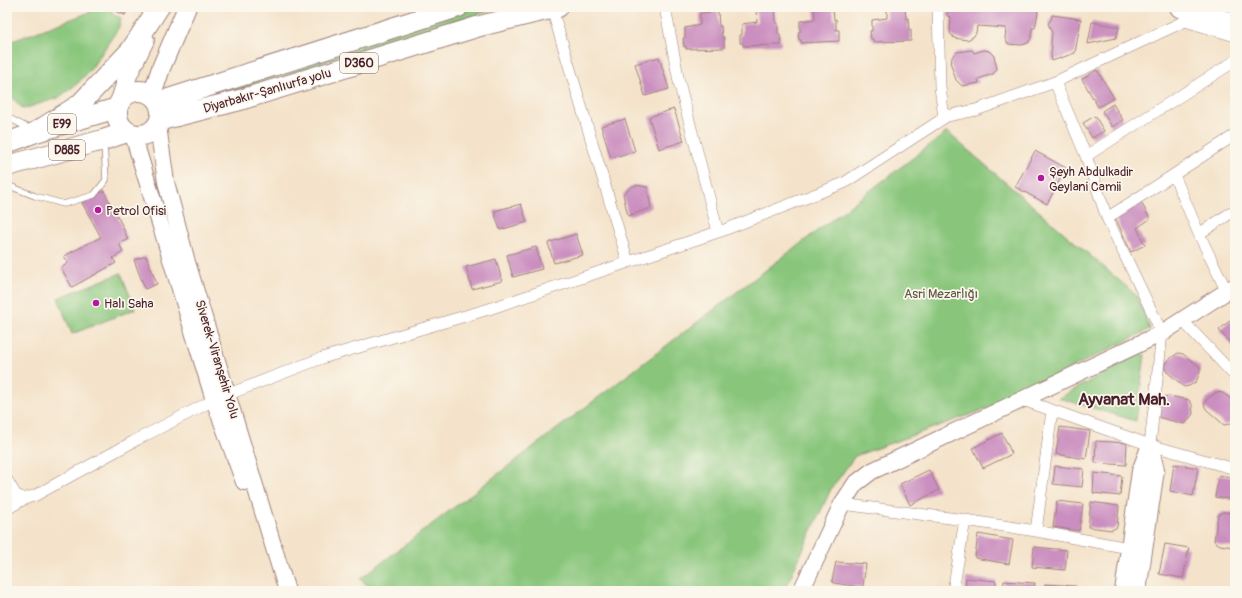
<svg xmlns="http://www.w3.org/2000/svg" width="1242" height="598" font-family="Pangolin,sans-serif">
<rect width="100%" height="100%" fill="#fbf7ec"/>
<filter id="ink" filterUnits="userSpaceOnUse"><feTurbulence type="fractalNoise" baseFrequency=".025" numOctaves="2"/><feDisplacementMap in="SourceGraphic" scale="8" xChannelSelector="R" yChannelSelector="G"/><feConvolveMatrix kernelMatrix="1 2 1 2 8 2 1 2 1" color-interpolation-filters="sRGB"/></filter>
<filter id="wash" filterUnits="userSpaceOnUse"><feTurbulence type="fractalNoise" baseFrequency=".012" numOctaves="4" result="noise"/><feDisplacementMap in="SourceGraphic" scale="16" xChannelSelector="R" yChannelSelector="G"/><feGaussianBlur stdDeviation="0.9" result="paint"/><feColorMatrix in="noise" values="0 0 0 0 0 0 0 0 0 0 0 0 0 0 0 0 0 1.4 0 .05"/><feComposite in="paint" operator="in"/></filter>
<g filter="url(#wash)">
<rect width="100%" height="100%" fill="#f4e3ca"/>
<!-- green -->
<path fill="#89c67c" stroke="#6a7254" d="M 104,7 L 112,7 L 112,14 L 121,18 L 119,27 L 91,69 L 77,84 L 58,98 L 23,109 L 7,92 L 7,43 Z
M 479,7 L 503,7 L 389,41 L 167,114 L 166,101 Z
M 947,132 L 1136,295 L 1150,329 L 994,406 L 855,456 L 831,489 L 784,591 L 374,591 L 360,579 Z
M 121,273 L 135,309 L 72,334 L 58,298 Z
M 1139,354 L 1145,355 L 1136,421 L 1059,398 Z"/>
<g id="blocks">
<!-- building -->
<path fill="#ca8ec0" d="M 116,7 L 128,7 L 125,15 L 115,11 Z
M 814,7 L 833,7 L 834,20 L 836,19 L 836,30 L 839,30 L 839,41 L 801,43 L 801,40 L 799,40 L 798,32 L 800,32 L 800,21 L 815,19 Z
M 887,7 L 905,7 L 906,19 L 908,18 L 909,30 L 911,30 L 911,41 L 873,42 L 873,39 L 871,39 L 870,31 L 872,31 L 872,20 L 887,18 Z
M 948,7 L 1036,7 L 1038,13 L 1035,28 L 1032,28 L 1031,38 L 1028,43 L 1022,45 L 1008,44 L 1005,39 L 1006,28 L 977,26 L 976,33 L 973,37 L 967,40 L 954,38 L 950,33 L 951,17 L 947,16 Z
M 775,9 L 776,23 L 778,23 L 778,34 L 780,34 L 781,45 L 743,46 L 743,43 L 740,43 L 740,35 L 742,35 L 742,24 L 757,22 L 756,10 Z
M 718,12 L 719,26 L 721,26 L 722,37 L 724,37 L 724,48 L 686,49 L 686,46 L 684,47 L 683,38 L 685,38 L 685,28 L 700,25 L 700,13 Z
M 1052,15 L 1081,19 L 1075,53 L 1052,61 L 1051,55 L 1052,48 L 1051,43 L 1052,33 L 1048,23 L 1051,20 Z
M 1092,22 L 1119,27 L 1116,38 L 1088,44 Z
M 972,50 L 974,53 L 984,50 L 989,51 L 994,56 L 997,69 L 993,74 L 978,79 L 979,83 L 962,86 L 956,80 L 951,65 L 952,57 L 957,52 Z
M 659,57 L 669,89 L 645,96 L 635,64 Z
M 1097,70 L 1114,98 L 1098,107 L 1082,79 Z
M 1113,104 L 1123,120 L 1112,127 L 1102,111 Z
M 674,109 L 684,141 L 659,149 L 649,117 Z
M 1095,116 L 1104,131 L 1092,138 L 1083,123 Z
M 625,119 L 635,151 L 611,158 L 601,126 Z
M 1035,151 L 1066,168 L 1047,204 L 1015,187 Z
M 636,185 L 647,187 L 651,208 L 628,216 L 623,194 L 631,187 Z
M 104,191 L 122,225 L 128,240 L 119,243 L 123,252 L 113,258 L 116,263 L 72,287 L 61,268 L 68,263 L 64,256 L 101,237 L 82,203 Z
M 1140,200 L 1150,219 L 1137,228 L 1145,245 L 1131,252 L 1116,219 L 1116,215 Z
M 521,204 L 527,222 L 500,230 L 494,211 Z
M 576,234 L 583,255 L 554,263 L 548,243 Z
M 536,247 L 542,269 L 513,277 L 507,255 Z
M 146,256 L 157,284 L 145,289 L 134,260 Z
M 496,259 L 502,281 L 472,289 L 466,267 Z
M 1233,318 L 1235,321 L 1235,349 L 1219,330 Z
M 1178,353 L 1183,354 L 1200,367 L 1200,372 L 1196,382 L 1189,386 L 1184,387 L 1166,371 L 1164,366 L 1166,362 Z
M 1217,392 L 1223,393 L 1235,402 L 1235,421 L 1229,424 L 1224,425 L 1206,409 L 1204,404 L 1206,400 Z
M 1169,396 L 1189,400 L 1192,404 L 1193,414 L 1185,424 L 1161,418 L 1157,415 L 1160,401 L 1163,397 Z
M 1060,427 L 1090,431 L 1086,459 L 1056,454 Z
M 1002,433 L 1012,454 L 983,468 L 973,448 Z
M 1096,441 L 1127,443 L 1126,465 L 1095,463 Z
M 1174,464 L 1198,468 L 1193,496 L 1170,491 Z
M 1055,466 L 1084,469 L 1082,487 L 1053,484 Z
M 929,470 L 939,490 L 910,505 L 900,484 Z
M 1094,473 L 1122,476 L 1120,496 L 1093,493 Z
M 1219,475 L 1235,478 L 1235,500 L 1215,497 Z
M 1057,501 L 1083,504 L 1079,531 L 1053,527 Z
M 1091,502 L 1119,506 L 1117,527 L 1112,530 L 1088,527 Z
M 1223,512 L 1235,513 L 1235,545 L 1233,547 L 1220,545 L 1214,541 L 1218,515 Z
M 978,534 L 1013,540 L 1009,564 L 975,558 Z
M 1165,544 L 1189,548 L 1183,578 L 1159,574 Z
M 1034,547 L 1067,550 L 1065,570 L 1032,567 Z
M 836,562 L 866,564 L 863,586 L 859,587 L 834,583 L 832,581 Z
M 966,578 L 996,581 L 996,591 L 965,591 Z
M 1004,581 L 1035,583 L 1034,591 L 1003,591 Z
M 1045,584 L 1076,586 L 1075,591 L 1044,591 Z"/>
</g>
</g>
<g filter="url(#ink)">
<use href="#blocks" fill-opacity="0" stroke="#9f817a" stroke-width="1"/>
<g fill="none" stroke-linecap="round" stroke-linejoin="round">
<!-- lane casing -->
<g stroke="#9f817a" stroke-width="7">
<path id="lane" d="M 7,117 L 30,129
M 7,185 L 35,196 L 64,204 L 94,195 L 106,180 L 104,143"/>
</g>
<!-- street casing -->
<g stroke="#9f817a" stroke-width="12">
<path id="street" d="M 665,7 L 679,82 L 718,232
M 938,7 L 940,87 L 944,118
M 552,9 L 628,262
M 1199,12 L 1185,21 L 1055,82 L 1086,156 L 1235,61
M 1185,21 L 1235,36
M 1086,156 L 1107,218 L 1235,135
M 1174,175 L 1199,234 L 1227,292
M 1107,218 L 1162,333 L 1150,445
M 1199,234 L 1235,210
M 1182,320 L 1235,376
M 229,394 L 322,358 L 489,309 L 724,230 L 844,183 L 947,116 L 976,110 L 1055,82
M 1023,400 L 1150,445 L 1235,469
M 7,480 L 15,494 L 24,499 L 36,495 L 138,439 L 214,400
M 842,504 L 965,520 L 1036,531 L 1129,548
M 7,509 L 24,499
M 1036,531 L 1052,411
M 953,591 L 965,520"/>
</g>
<!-- secondary casing -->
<g stroke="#9f817a" stroke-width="18">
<path id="secondary" d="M 158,126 L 166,182 L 187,262 L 287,591
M 133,135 L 214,400 L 244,482
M 801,591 L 842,504 L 855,484 L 872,471 L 1162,333 L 1235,286
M 1123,591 L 1140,471 L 1150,445
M 1138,591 L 1156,470 L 1150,445"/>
</g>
<!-- primary casing -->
<g stroke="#9f817a" stroke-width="20">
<path id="primary" d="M 152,95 L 161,68 L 187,7
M 120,101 L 128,75 L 145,40"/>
</g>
<!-- highway casing -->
<g stroke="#9f817a" stroke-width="22">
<path id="highway" d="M 1180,7 L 1235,24
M117 113a22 22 0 1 1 44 0a22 22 0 1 1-44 0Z
M 159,102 L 458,7
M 161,120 L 240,100 L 480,26 L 558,7
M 36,132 L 79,105 L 131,50 L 159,7
M 7,143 L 36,132 L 117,108
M 7,166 L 103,140 L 127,132"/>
</g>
<!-- lane -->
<use href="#lane" stroke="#fff" stroke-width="5.5"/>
<!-- street -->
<use href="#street" stroke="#fff" stroke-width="11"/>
<!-- secondary -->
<use href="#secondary" stroke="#fff" stroke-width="16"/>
<!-- primary -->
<use href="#primary" stroke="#fff" stroke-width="18"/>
<!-- highway -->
<use href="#highway" stroke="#fff" stroke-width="20"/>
</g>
</g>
<!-- markers -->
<g fill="#b5179e" stroke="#fbf7ec" stroke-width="1.5">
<circle cx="1041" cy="178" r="4"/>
<circle cx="98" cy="210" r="4"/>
<circle cx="96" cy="303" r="4"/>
</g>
<g text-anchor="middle" stroke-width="3.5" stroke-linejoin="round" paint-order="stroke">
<!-- shield labels -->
<g fill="#fbf7ec" stroke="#7f6065" stroke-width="1">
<rect x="340" y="53" width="38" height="20" rx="3"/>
<rect x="48" y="114" width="28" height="20" rx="3"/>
<rect x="49" y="140" width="36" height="20" rx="3"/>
</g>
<g font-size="12" font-weight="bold" fill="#4a1f2b">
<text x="359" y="67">D360</text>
<text x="62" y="128">E99</text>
<text x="67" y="154">D885</text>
</g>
<!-- street labels -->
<g font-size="13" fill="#4a1f2b" stroke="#fbf7ec">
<text transform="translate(267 90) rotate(-16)" y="5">Diyarbakır-Şanlıurfa yolu</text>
<text transform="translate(218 359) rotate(73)" y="5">Siverek-Viranşehir Yolu</text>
</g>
<!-- poi labels -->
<g font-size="13" fill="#4a1f2b" stroke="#fbf7ec" text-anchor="start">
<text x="1049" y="176">Şeyh Abdulkadir<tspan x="1049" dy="15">Geylani Camii</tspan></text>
<text x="106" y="215">Petrol Ofisi</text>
<text x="104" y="308">Halı Saha</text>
</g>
<!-- park labels -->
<g font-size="13" fill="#605947" stroke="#fbf7ec">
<text x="941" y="298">Asri Mezarlığı</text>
</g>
<!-- district labels -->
<g font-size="17" font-weight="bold" fill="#4a1f2b" stroke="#fbf7ec">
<text x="1124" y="405">Ayvanat Mah.</text>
</g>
</g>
<!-- margin -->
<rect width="1242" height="598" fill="none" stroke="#fbf7ec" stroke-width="24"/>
</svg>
